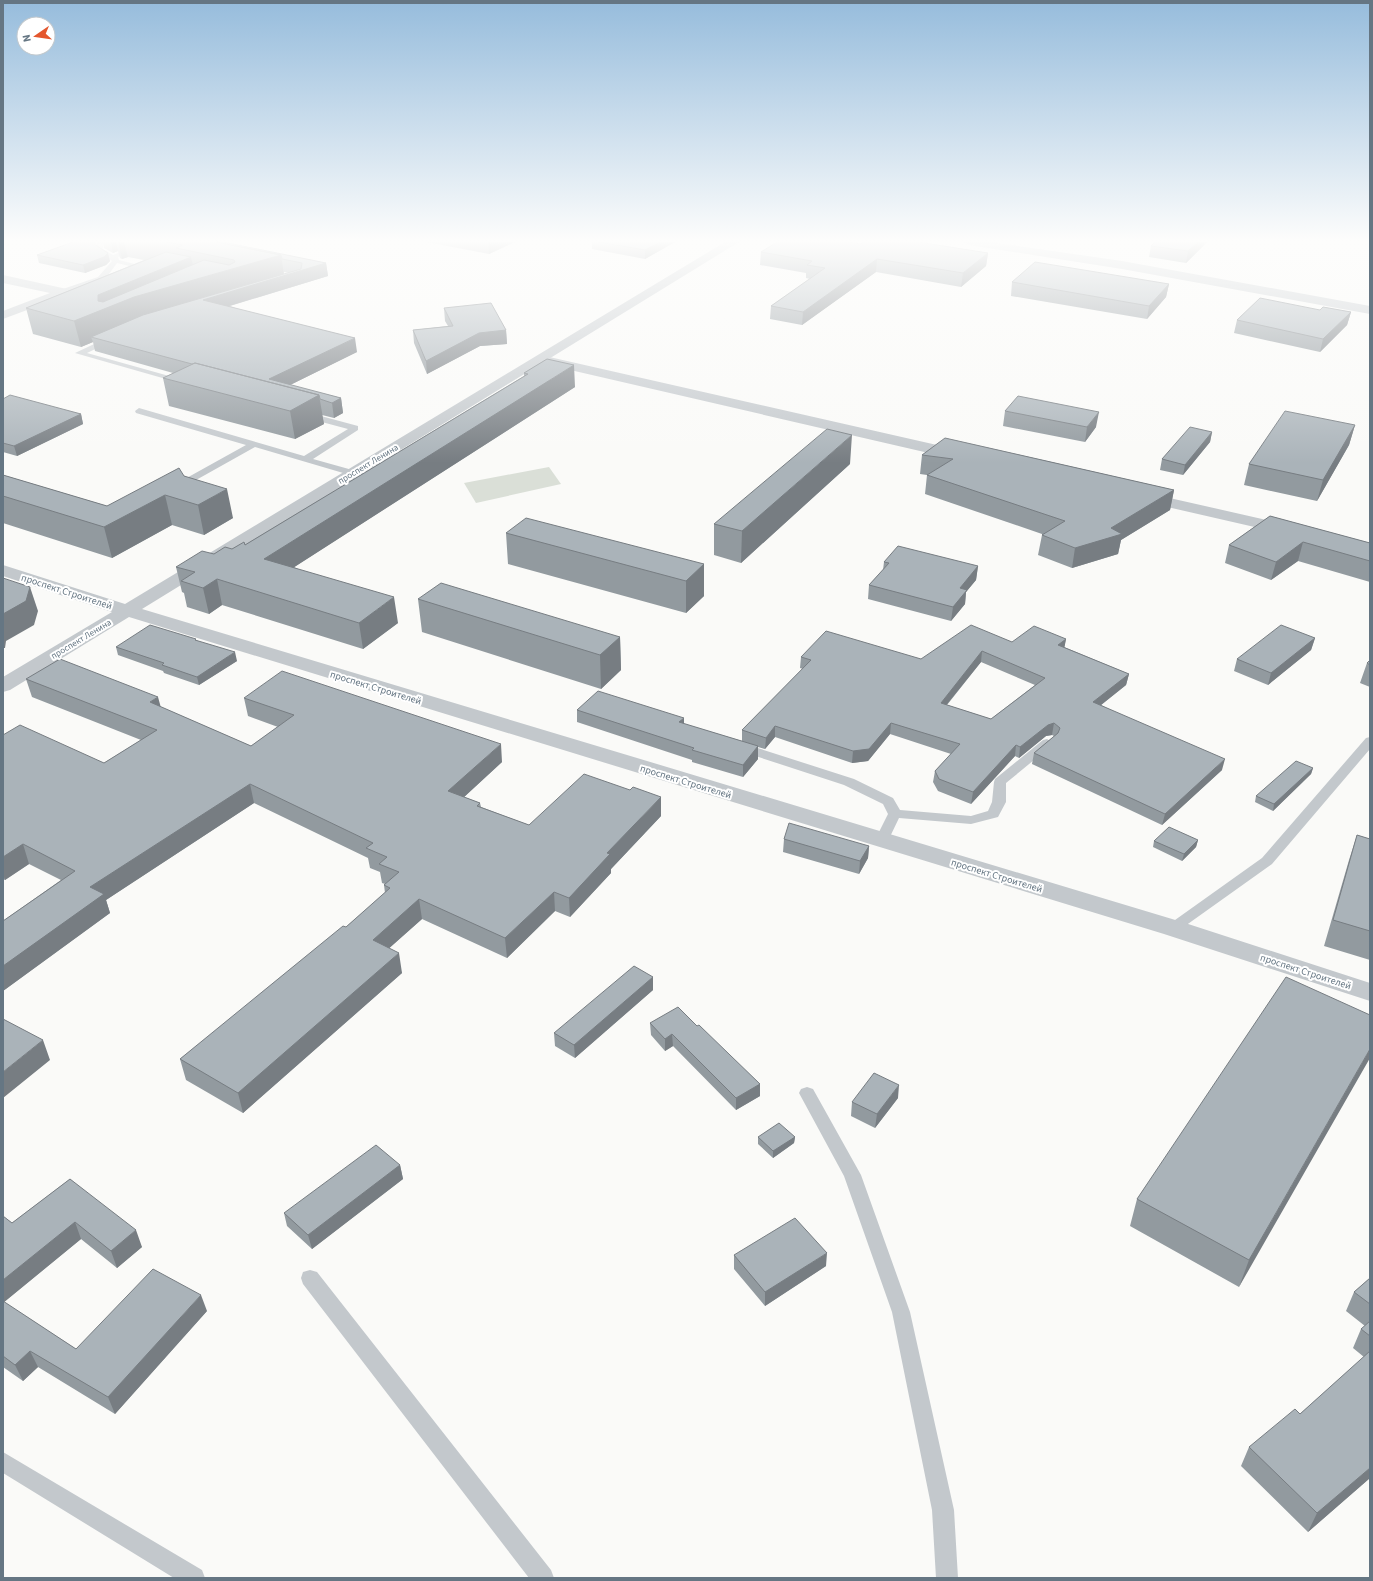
<svg xmlns="http://www.w3.org/2000/svg" width="1373" height="1581" font-family="'Source Sans 3',sans-serif">
<rect width="100%" height="100%" fill="#fafaf8"/>
<!-- green -->
<path fill="#dadfd7" d="M 549,467 L 561,484 L 476,503 L 464,483 Z"/>
<g fill="none" stroke-linecap="round" stroke-linejoin="round">
<!-- service -->
<path fill="#c3c8cc" fill-rule="evenodd" d="M 97,242 L 103,242 L 103,249 L 113,255 L 133,247 L 137,247 L 137,249 L 118,257 L 119,260 L 154,269 L 150,271 L 117,263 L 104,281 L 66,294 L 60,294 L 60,290 L 98,277 L 112,261 L 97,251 Z
M 107,338 L 114,340 L 87,353 L 187,381 L 186,383 L 180,383 L 75,353 Z
M 139,408 L 304,456 L 348,429 L 303,417 L 303,413 L 306,412 L 358,426 L 358,430 L 313,459 L 356,471 L 358,473 L 353,476 L 350,475 L 255,447 L 180,489 L 174,489 L 174,485 L 246,445 L 136,413 L 135,411 Z
M 1370,737 L 1370,749 L 1272,864 L 1178,931 L 1173,933 L 1168,931 L 1166,928 L 1168,925 L 1262,858 L 1366,738 Z
M 1047,739 L 1053,743 L 1051,746 L 1006,783 L 1006,802 L 998,817 L 971,824 L 899,818 L 887,843 L 877,843 L 875,840 L 888,814 L 883,804 L 844,785 L 737,750 L 735,747 L 737,744 L 745,744 L 854,779 L 893,798 L 900,810 L 971,816 L 988,811 L 992,802 L 994,782 L 995,779 L 1043,740 Z
M 807,1087 L 813,1089 L 861,1175 L 910,1312 L 954,1510 L 958,1578 L 936,1578 L 932,1510 L 892,1312 L 844,1176 L 799,1093 L 801,1089 Z
M 310,1270 L 317,1272 L 551,1570 L 554,1578 L 529,1578 L 303,1284 L 301,1278 L 303,1272 Z
M 3,1452 L 202,1570 L 205,1578 L 174,1578 L 3,1473 Z"/>
<!-- minor -->
<path fill="#c3c8cc" fill-rule="evenodd" d="M 963,242 L 991,242 L 1122,261 L 1370,306 L 1370,314 L 1122,269 L 969,245 Z
M 3,275 L 67,289 L 69,292 L 67,295 L 3,319 L 3,311 L 50,293 L 3,283 Z
M 545,356 L 959,450 L 964,452 L 967,455 L 964,458 L 959,460 L 540,363 L 538,360 L 540,357 Z
M 1143,492 L 1289,525 L 1295,526 L 1297,530 L 1295,534 L 1289,535 L 1137,500 L 1135,497 L 1137,494 Z"/>
<!-- tertiary -->
<path fill="#c3c8cc" fill-rule="evenodd" d="M 725,242 L 739,242 L 142,609 L 1182,922 L 1370,983 L 1370,1001 L 1164,934 L 129,617 L 10,690 L 3,692 L 3,677 L 112,612 L 3,576 L 3,565 L 125,604 Z"/>
</g>
<!-- wall -->
<path fill="#929a9f" fill-rule="evenodd" d="M 73,242 L 95,242 L 96,245 L 110,261 L 106,265 L 85,273 L 39,263 L 37,255 Z
M 103,242 L 223,242 L 326,263 L 328,276 L 230,306 L 357,352 L 290,385 L 341,398 L 343,413 L 334,418 L 322,415 L 324,424 L 295,439 L 169,406 L 163,378 L 173,373 L 95,351 L 93,342 L 81,347 L 33,334 L 26,308 L 144,260 L 128,257 L 122,259 L 120,258 L 118,251 L 113,253 L 104,248 ZM 284,272 L 289,273 L 284,274 Z
M 427,242 L 515,242 L 489,254 Z
M 592,242 L 675,242 L 645,259 L 592,249 Z
M 1207,242 L 1186,263 L 1149,257 L 1151,246 Z
M 861,244 L 988,253 L 986,266 L 961,287 L 876,272 L 802,325 L 770,319 L 771,306 L 810,279 L 806,278 L 806,273 L 760,265 L 761,252 Z
M 1012,282 L 1169,284 L 1166,297 L 1147,319 L 1011,296 Z
M 444,308 L 506,330 L 507,344 L 480,346 L 427,374 L 414,343 L 413,330 L 448,326 L 445,321 Z
M 1320,310 L 1351,312 L 1347,325 L 1320,352 L 1234,333 L 1237,320 Z
M 524,373 L 575,387 L 294,567 L 398,623 L 363,649 L 222,605 L 209,614 L 187,607 L 184,593 L 182,592 L 176,567 L 214,554 L 232,549 L 245,545 L 524,376 Z
M 3,399 L 81,414 L 83,424 L 17,456 L 3,452 Z
M 1005,411 L 1096,427 L 1085,442 L 1003,426 Z
M 1355,425 L 1349,445 L 1317,501 L 1244,485 L 1249,464 Z
M 1212,432 L 1210,442 L 1183,475 L 1160,470 L 1162,459 Z
M 945,438 L 1174,490 L 1170,510 L 1121,540 L 1118,554 L 1072,568 L 1038,555 L 1042,535 L 1042,534 L 925,494 L 927,475 L 920,474 L 922,455 Z
M 850,464 L 741,563 L 714,555 L 714,524 Z
M 3,475 L 107,506 L 184,476 L 233,518 L 204,535 L 172,525 L 112,558 L 3,523 Z
M 1270,516 L 1370,543 L 1370,582 L 1298,561 L 1271,580 L 1225,563 L 1229,545 Z
M 506,533 L 704,564 L 704,596 L 686,613 L 508,564 Z
M 884,562 L 978,566 L 976,580 L 966,592 L 965,604 L 951,621 L 868,599 L 869,585 L 883,570 Z
M 418,599 L 620,637 L 621,670 L 601,689 L 422,632 Z
M 1315,638 L 1311,650 L 1268,685 L 1234,671 L 1237,659 Z
M 1066,639 L 1064,647 L 1129,674 L 1126,685 L 1101,705 L 1222,770 L 1162,825 L 1032,764 L 1034,753 L 1054,736 L 1052,735 L 1046,736 L 1019,758 L 1015,756 L 971,804 L 938,791 L 933,782 L 935,771 L 951,754 L 890,734 L 868,761 L 852,763 L 775,737 L 765,749 L 758,747 L 758,759 L 743,777 L 692,762 L 692,760 L 577,722 L 577,710 L 684,718 L 684,724 L 742,741 L 742,730 L 803,669 L 800,668 L 801,657 L 921,659 L 1012,642 ZM 981,662 L 1035,685 L 991,719 L 947,705 Z
M 196,640 L 237,661 L 199,685 L 164,673 L 163,671 L 118,655 L 116,647 Z
M 1370,660 L 1370,687 L 1360,683 L 1367,663 Z
M 26,679 L 161,707 L 251,746 L 278,727 L 248,716 L 244,698 L 502,762 L 464,797 L 480,803 L 481,807 L 529,825 L 661,816 L 611,869 L 611,873 L 570,917 L 555,911 L 507,958 L 422,919 L 389,948 L 402,973 L 243,1113 L 186,1080 L 180,1059 L 346,927 L 385,893 L 384,885 L 385,884 L 382,883 L 380,872 L 370,868 L 368,858 L 254,803 L 106,900 L 110,913 L 3,991 L 3,921 L 61,880 L 29,864 L 5,880 L 3,879 L 3,735 L 104,763 L 141,740 L 32,697 Z
M 1313,768 L 1311,774 L 1273,811 L 1255,802 L 1256,796 Z
M 1357,835 L 1370,839 L 1370,960 L 1324,946 L 1349,860 Z
M 784,839 L 869,846 L 868,858 L 859,874 L 783,852 Z
M 1198,840 L 1196,847 L 1182,861 L 1153,847 L 1154,841 Z
M 653,977 L 653,990 L 575,1058 L 555,1046 L 554,1033 Z
M 1370,1015 L 1239,1287 L 1130,1226 L 1137,1199 Z
M 650,1023 L 697,1026 L 760,1084 L 760,1096 L 736,1110 L 673,1046 L 665,1051 L 651,1035 Z
M 898,1098 L 875,1128 L 851,1116 L 852,1102 Z
M 758,1137 L 795,1137 L 794,1143 L 773,1158 L 758,1144 Z
M 400,1165 L 403,1179 L 312,1249 L 287,1226 L 284,1213 Z
M 70,1179 L 142,1247 L 117,1268 L 81,1239 L 4,1302 L 76,1349 L 207,1311 L 115,1414 L 38,1367 L 23,1381 L 3,1367 L 3,1216 L 12,1223 Z
M 734,1255 L 826,1266 L 765,1306 L 734,1269 Z
M 1370,1278 L 1370,1478 L 1308,1532 L 1241,1466 L 1249,1447 L 1300,1414 L 1364,1357 L 1353,1348 L 1361,1329 L 1365,1326 L 1346,1311 L 1354,1292 Z"/>
<!-- shaded-wall -->
<path fill="#777d82" d="M 111,242 L 116,242 L 118,251 L 113,253 Z
M 118,242 L 124,242 L 128,257 L 122,259 Z
M 488,242 L 515,242 L 489,254 Z
M 660,242 L 675,242 L 645,259 L 645,250 Z
M 1198,242 L 1207,242 L 1186,263 L 1188,251 Z
M 108,253 L 110,261 L 106,265 L 85,273 L 83,265 Z
M 988,253 L 986,266 L 961,287 L 963,273 Z
M 281,255 L 284,275 L 326,263 L 328,276 L 206,313 L 91,337 L 93,342 L 81,347 L 74,321 L 98,301 L 98,295 L 191,257 L 196,279 Z
M 877,259 L 876,272 L 802,325 L 803,312 Z
M 1169,284 L 1166,297 L 1147,319 L 1149,306 Z
M 1351,312 L 1347,325 L 1320,352 L 1323,339 Z
M 506,330 L 507,344 L 480,346 L 427,374 L 426,361 L 479,333 Z
M 355,338 L 357,352 L 282,389 L 269,379 Z
M 574,365 L 575,387 L 268,584 L 264,559 Z
M 319,395 L 324,424 L 295,439 L 290,411 Z
M 341,398 L 343,413 L 334,418 L 332,403 Z
M 1099,412 L 1096,427 L 1085,442 L 1087,427 Z
M 81,414 L 83,424 L 17,456 L 14,446 Z
M 1355,425 L 1349,445 L 1317,501 L 1323,480 Z
M 1212,432 L 1210,442 L 1183,475 L 1185,465 Z
M 852,435 L 850,464 L 741,563 L 742,531 Z
M 227,489 L 233,518 L 204,535 L 198,505 Z
M 1174,490 L 1170,510 L 1121,540 L 1118,554 L 1072,568 L 1075,548 L 1111,528 Z
M 165,495 L 172,525 L 112,558 L 104,527 Z
M 1303,542 L 1298,561 L 1271,580 L 1276,562 Z
M 704,564 L 704,596 L 686,613 L 686,581 Z
M 978,566 L 976,580 L 966,592 L 965,604 L 951,621 L 953,607 L 960,588 Z
M 217,579 L 222,605 L 209,614 L 203,588 Z
M 30,587 L 38,611 L 34,625 L 6,641 L 5,648 L 3,648 L 3,614 Z
M 394,597 L 398,623 L 363,649 L 359,623 Z
M 620,637 L 621,670 L 601,689 L 600,655 Z
M 1315,638 L 1311,650 L 1268,685 L 1271,673 Z
M 1066,639 L 1064,650 L 1058,645 Z
M 982,651 L 981,662 L 939,714 L 941,703 Z
M 235,652 L 237,661 L 199,685 L 197,677 Z
M 1129,674 L 1126,685 L 1091,713 L 1093,702 Z
M 158,697 L 163,715 L 150,702 Z
M 684,718 L 684,730 L 679,722 Z
M 891,723 L 890,734 L 868,761 L 852,763 L 853,751 Z
M 1054,723 L 1052,735 L 1046,736 L 1019,758 L 1020,747 L 1048,725 Z
M 775,726 L 775,737 L 765,749 L 766,738 Z
M 501,744 L 502,762 L 450,810 L 448,791 Z
M 1016,745 L 1015,756 L 971,804 L 973,792 Z
M 758,746 L 758,759 L 743,777 L 743,765 Z
M 1225,759 L 1222,770 L 1162,825 L 1165,814 Z
M 1313,768 L 1311,774 L 1273,811 L 1274,804 Z
M 250,784 L 254,803 L 106,900 L 110,913 L 3,991 L 3,966 L 90,887 Z
M 661,797 L 661,816 L 611,869 L 611,873 L 570,917 L 569,898 L 607,853 Z
M 1198,840 L 1196,847 L 1182,861 L 1184,854 Z
M 23,844 L 29,864 L 5,880 L 3,874 L 3,857 Z
M 869,846 L 868,858 L 859,874 L 860,861 Z
M 554,892 L 555,911 L 507,958 L 505,938 Z
M 419,899 L 422,919 L 376,960 L 373,940 Z
M 399,953 L 402,973 L 243,1113 L 238,1093 Z
M 653,977 L 653,990 L 575,1058 L 574,1045 Z
M 672,1034 L 673,1046 L 665,1051 L 665,1039 Z
M 43,1040 L 50,1060 L 3,1098 L 3,1072 Z
M 1370,1049 L 1370,1058 L 1239,1287 L 1249,1260 Z
M 760,1084 L 760,1096 L 736,1110 L 736,1098 Z
M 899,1085 L 898,1098 L 875,1128 L 877,1114 Z
M 795,1137 L 794,1143 L 773,1158 L 773,1151 Z
M 400,1165 L 403,1179 L 312,1249 L 308,1235 Z
M 75,1222 L 81,1239 L 3,1303 L 3,1280 Z
M 136,1230 L 142,1247 L 117,1268 L 111,1251 Z
M 827,1253 L 826,1266 L 765,1306 L 765,1292 Z
M 201,1295 L 207,1311 L 115,1414 L 108,1397 Z
M 30,1351 L 38,1367 L 23,1381 L 15,1365 Z
M 1370,1468 L 1370,1478 L 1308,1532 L 1317,1513 Z"/>
<!-- building -->
<path fill="#aab3b9" stroke="#777d82" fill-rule="evenodd" d="M 73,242 L 94,242 L 94,244 L 108,253 L 104,257 L 83,265 L 37,255 Z
M 166,242 L 216,242 L 281,255 L 134,297 L 74,321 L 26,308 L 166,252 L 191,257 L 98,295 L 98,301 L 103,302 L 204,260 L 229,265 L 235,262 L 234,260 L 176,248 L 183,245 Z
M 216,242 L 223,242 L 326,263 L 203,300 L 355,338 L 269,379 L 341,398 L 332,403 L 320,399 L 319,395 L 195,363 L 192,364 L 91,337 L 143,315 L 301,269 L 302,263 L 282,259 L 281,255 Z
M 599,242 L 660,242 L 645,250 Z
M 777,242 L 848,242 L 861,244 L 864,242 L 918,242 L 988,253 L 963,273 L 877,259 L 803,312 L 771,306 L 825,268 L 807,265 L 812,261 L 761,252 Z
M 1155,242 L 1198,242 L 1188,251 L 1151,246 Z
M 1035,262 L 1169,284 L 1149,306 L 1012,282 Z
M 1260,298 L 1320,310 L 1323,307 L 1351,312 L 1323,339 L 1237,320 Z
M 491,303 L 506,330 L 479,333 L 426,361 L 413,330 L 453,326 L 444,308 Z
M 547,359 L 574,365 L 264,559 L 394,597 L 359,623 L 217,579 L 203,588 L 181,581 L 195,572 L 176,567 L 202,551 L 214,554 L 225,547 L 232,549 L 244,542 L 245,545 L 528,374 L 524,373 Z
M 195,363 L 319,395 L 290,411 L 163,378 Z
M 10,395 L 81,414 L 14,446 L 3,443 L 3,399 Z
M 1018,396 L 1099,412 L 1087,427 L 1005,411 Z
M 1285,411 L 1355,425 L 1323,480 L 1249,464 Z
M 1190,427 L 1212,432 L 1185,465 L 1162,459 Z
M 827,429 L 852,435 L 742,531 L 714,524 Z
M 945,438 L 1174,490 L 1111,528 L 1122,534 L 1075,548 L 1042,535 L 1065,521 L 927,475 L 953,459 L 922,455 Z
M 179,468 L 184,476 L 227,489 L 198,505 L 165,495 L 104,527 L 3,496 L 3,475 L 107,506 Z
M 1270,516 L 1370,543 L 1370,561 L 1303,542 L 1276,562 L 1229,545 Z
M 526,518 L 704,564 L 686,581 L 506,533 Z
M 898,546 L 978,566 L 960,588 L 967,590 L 953,607 L 869,585 L 889,563 L 884,562 Z
M 3,578 L 30,587 L 26,601 L 3,614 Z
M 441,583 L 620,637 L 600,655 L 418,599 Z
M 150,625 L 196,639 L 195,640 L 235,652 L 197,677 L 162,665 L 164,663 L 116,647 Z
M 971,625 L 1012,642 L 1034,626 L 1066,639 L 1058,645 L 1129,674 L 1093,702 L 1225,759 L 1165,814 L 1034,753 L 1058,733 L 1060,728 L 1054,723 L 1048,725 L 1020,747 L 1016,745 L 973,792 L 939,779 L 935,771 L 960,744 L 891,723 L 869,749 L 853,751 L 775,726 L 766,738 L 742,730 L 811,660 L 801,657 L 826,631 L 921,659 ZM 982,651 L 1045,678 L 991,719 L 941,703 Z
M 1281,625 L 1315,638 L 1271,673 L 1237,659 Z
M 60,659 L 158,697 L 150,702 L 251,746 L 294,715 L 244,698 L 282,671 L 501,744 L 448,791 L 480,803 L 477,806 L 529,825 L 584,774 L 630,790 L 633,787 L 661,797 L 607,853 L 610,854 L 569,898 L 554,892 L 505,938 L 419,899 L 373,940 L 399,953 L 238,1093 L 180,1059 L 343,926 L 346,927 L 390,888 L 384,885 L 399,872 L 379,864 L 387,857 L 366,848 L 373,843 L 250,784 L 90,887 L 104,894 L 3,966 L 3,921 L 75,871 L 23,844 L 3,857 L 3,735 L 20,725 L 104,763 L 157,730 L 26,679 Z
M 1370,660 L 1370,665 L 1367,663 Z
M 598,691 L 684,718 L 679,722 L 758,746 L 743,765 L 692,750 L 694,748 L 577,710 Z
M 1296,761 L 1313,768 L 1274,804 L 1256,796 Z
M 789,823 L 869,846 L 860,861 L 784,839 Z
M 1169,827 L 1198,840 L 1184,854 L 1154,841 Z
M 1357,835 L 1370,839 L 1370,931 L 1333,920 Z
M 634,966 L 653,977 L 574,1045 L 554,1033 Z
M 1286,977 L 1370,1015 L 1370,1049 L 1249,1260 L 1137,1199 Z
M 678,1007 L 697,1026 L 699,1025 L 760,1084 L 736,1098 L 672,1034 L 665,1039 L 650,1023 Z
M 3,1019 L 43,1040 L 3,1072 Z
M 874,1073 L 899,1085 L 877,1114 L 852,1102 Z
M 779,1123 L 795,1137 L 773,1151 L 758,1137 Z
M 376,1145 L 400,1165 L 308,1235 L 284,1213 Z
M 70,1179 L 136,1230 L 111,1251 L 75,1222 L 3,1280 L 3,1216 L 12,1223 Z
M 795,1218 L 827,1253 L 765,1292 L 734,1255 Z
M 153,1269 L 201,1295 L 108,1397 L 30,1351 L 15,1365 L 3,1356 L 3,1301 L 76,1349 Z
M 1370,1278 L 1370,1304 L 1354,1292 Z
M 1370,1321 L 1370,1336 L 1361,1329 Z
M 1370,1351 L 1370,1468 L 1317,1513 L 1249,1447 L 1295,1409 L 1300,1414 Z"/>
<!-- sky -->
<linearGradient id="sky" x2="0" y2="1"><stop stop-color="#96bcdc"/><stop offset="0.52" stop-color="#fdfdfc"/><stop offset="1" stop-color="#fdfdfc" stop-opacity="0"/></linearGradient>
<rect width="1373" height="463" fill="url(#sky)"/>
<g text-anchor="middle" stroke-width="4" stroke-linejoin="round" paint-order="stroke">
<!-- far-street labels -->
<g font-size="9" fill="#657683" stroke="#fff">
<text transform="translate(368 464) rotate(-31)" y="3">проспект Ленина</text>
<text transform="translate(81 639) rotate(-31)" y="3">проспект Ленина</text>
</g>
<!-- street labels -->
<g font-size="10" fill="#657683" stroke="#fff">
<text transform="translate(67 591) rotate(18)" y="4">проспект Строителей</text>
<text transform="translate(376 687) rotate(17)" y="4">проспект Строителей</text>
<text transform="translate(686 781) rotate(17)" y="4">проспект Строителей</text>
<text transform="translate(997 875) rotate(17)" y="4">проспект Строителей</text>
<text transform="translate(1306 971) rotate(18)" y="4">проспект Строителей</text>
</g>
</g>
<!-- border -->
<rect width="1373" height="1581" fill="none" stroke="#657683" stroke-width="8"/>
<!-- north arrow -->
<g transform="translate(36 36) rotate(257)"><circle r="19" fill="#ffffff" stroke="#c1c8cd"/>
<path d="M0-3L7 15L0 10L-7 15Z" fill="#e4572e"/>
<text y="-6" font-size="11" font-weight="bold" text-anchor="middle" fill="#657683">N</text>
</g>
</svg>
